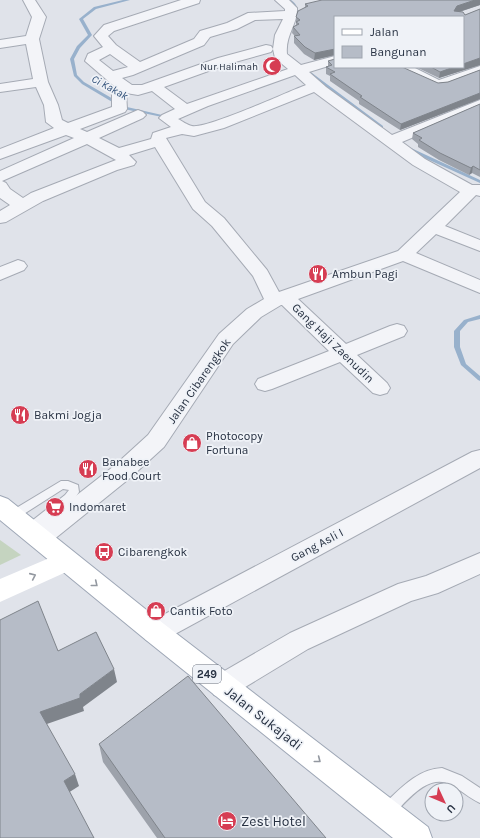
<svg xmlns="http://www.w3.org/2000/svg" width="480" height="838" font-family="Karla,sans-serif">
<rect width="100%" height="100%" fill="#e0e3ea"/>
<!-- green -->
<path fill="#c5d4c0" d="M 0,540 L 21,555 L 0,565 Z"/>
<g fill="none" stroke-linecap="round" stroke-linejoin="round">
<!-- stream -->
<path fill="#98b1cc" fill-rule="evenodd" d="M 123,0 L 130,0 L 96,9 L 83,19 L 92,35 L 80,48 L 74,59 L 77,75 L 84,82 L 127,107 L 162,115 L 162,117 L 124,109 L 82,84 L 74,76 L 70,59 L 77,46 L 88,35 L 79,19 L 94,7 Z
M 287,0 L 291,0 C 299,6 299,11 295,20 L 292,19 C 295,9 295,7 287,0 Z
M 306,70 L 308,70 L 383,126 L 383,128 L 379,128 L 306,72 Z
M 407,148 L 411,148 L 480,180 L 480,183 L 407,150 Z
M 480,315 L 480,319 L 468,322 L 460,331 L 460,347 L 466,364 L 480,376 L 480,381 L 478,380 L 461,365 L 454,347 L 454,331 L 464,320 Z"/>
<!-- lane casing -->
<g stroke="#a5aab4" stroke-width="2">
<path id="lane" d="M 61,481 L 68,481 L 78,485 L 79,492 L 73,501 L 32,533 L 28,535 L 24,533 L 22,530 L 24,527 L 65,495 L 69,490 L 63,489 L 16,519 L 12,520 L 8,519 L 7,516 L 8,513 Z
M 442,768 L 462,776 L 480,788 L 480,803 C 469,798 461,790 451,785 C 428,772 406,802 392,816 L 387,818 L 382,816 L 380,811 L 382,806 C 399,790 417,769 442,768 Z"/>
</g>
<!-- street casing -->
<g stroke="#a5aab4" stroke-width="2">
<path id="street" d="M 23,0 L 35,0 L 46,17 L 39,39 L 48,82 L 58,105 L 62,120 L 68,123 L 112,107 L 112,89 L 114,86 L 85,61 L 88,54 L 103,47 L 94,36 L 104,25 L 181,0 L 200,0 L 199,3 L 114,31 L 108,36 L 116,45 L 140,62 L 194,39 L 200,31 L 227,23 L 248,13 L 285,11 L 285,9 L 275,0 L 289,0 L 297,8 C 298,24 285,35 287,54 L 301,65 L 335,56 L 335,64 L 309,72 L 326,87 L 392,135 L 480,100 L 480,109 L 402,142 L 425,159 L 472,185 L 480,185 L 480,196 L 476,195 L 445,226 L 480,240 L 480,251 L 436,234 L 416,253 L 480,280 L 480,293 L 403,261 L 298,299 L 346,344 L 390,326 L 397,324 L 404,326 L 407,331 L 404,336 L 357,355 L 387,383 L 390,388 L 387,393 L 380,395 L 373,393 L 340,362 L 272,389 L 265,391 L 258,389 L 255,384 L 258,379 L 329,351 L 282,305 L 281,305 L 261,317 L 233,344 L 164,447 L 130,478 L 47,545 L 39,548 L 31,545 L 27,538 L 31,531 L 114,466 L 148,435 L 219,334 L 247,309 L 264,299 L 253,276 L 212,226 L 193,209 L 155,147 L 129,155 L 136,162 L 134,165 L 117,170 L 43,201 L 6,222 L 0,223 L 0,211 L 10,205 L 0,198 L 0,171 L 74,138 L 66,135 L 0,159 L 0,149 L 54,128 L 46,122 L 44,105 L 36,87 L 0,92 L 0,84 L 33,79 L 26,44 L 0,48 L 0,40 L 26,36 L 32,17 ZM 283,19 L 275,35 L 273,49 L 271,46 L 266,45 L 218,58 L 142,85 L 132,85 L 122,78 L 133,75 L 204,45 L 210,37 L 237,29 L 255,20 ZM 273,49 L 275,58 L 288,69 L 187,104 L 164,87 L 228,64 L 271,52 ZM 110,54 L 128,67 L 113,71 L 99,60 ZM 295,75 L 306,85 C 287,92 207,129 192,126 C 187,125 182,121 178,119 L 208,106 ZM 152,91 L 175,109 L 162,115 L 159,118 L 171,127 L 153,133 L 151,139 L 119,148 L 99,138 L 143,118 L 146,115 L 143,112 L 138,110 L 87,132 L 80,129 L 125,112 L 127,109 L 126,93 L 138,95 ZM 314,92 L 413,165 L 460,192 L 398,251 L 279,292 L 267,270 L 224,218 L 205,202 L 166,138 L 182,134 L 194,136 L 224,128 ZM 87,144 L 116,160 L 31,193 L 23,198 L 10,189 L 6,183 L 2,181 Z
M 480,66 L 480,75 L 446,87 L 437,88 L 397,70 L 395,67 L 413,67 L 439,80 Z
M 18,260 L 24,262 L 27,266 L 24,270 L 0,280 L 0,267 Z
M 480,450 L 480,468 L 164,640 L 155,643 L 146,640 L 142,632 L 146,624 L 472,452 Z
M 480,553 L 480,574 L 438,593 L 411,601 L 308,649 L 232,695 L 223,698 L 214,695 L 210,686 L 214,677 L 290,633 L 398,584 L 426,576 Z"/>
</g>
<!-- primary casing -->
<g stroke="#9ea7b6" stroke-width="2">
<path id="primary" d="M 0,496 L 8,499 L 164,624 L 428,827 L 432,838 L 393,838 L 146,640 L 0,520 Z"/>
</g>
<!-- lane -->
<use href="#lane" fill="#f3f4f8" fill-rule="evenodd"/>
<!-- street -->
<use href="#street" fill="#f3f4f8" fill-rule="evenodd"/>
<!-- secondary -->
<path fill="#fff" fill-rule="evenodd" d="M 66,551 L 75,554 L 78,561 L 75,568 L 0,602 L 0,579 Z"/>
<!-- primary -->
<use href="#primary" fill="#fff" fill-rule="evenodd"/>
</g>
<!-- wall -->
<path fill="#9da2ab" d="M 480,0 L 480,5 L 459,12 L 465,15 L 480,9 L 480,65 L 439,78 L 416,67 L 463,67 L 335,17 L 335,55 L 314,60 L 304,54 L 294,43 L 294,36 L 295,36 L 292,33 L 293,27 L 296,25 L 296,17 L 305,7 L 305,4 Z
M 328,61 L 438,83 L 448,82 L 480,70 L 480,99 L 400,130 L 359,104 L 359,101 L 330,81 L 330,76 L 326,74 L 326,67 L 328,66 Z
M 480,104 L 480,177 L 472,173 L 469,175 L 439,160 L 418,147 L 418,144 L 412,139 L 413,133 Z
M 99,744 L 326,838 L 157,838 L 103,762 Z"/>
<!-- shaded-wall -->
<path fill="#7f848b" d="M 475,0 L 480,0 L 480,5 L 456,13 L 454,11 L 457,6 Z
M 335,49 L 335,55 L 314,60 L 315,53 Z
M 480,58 L 480,65 L 439,78 L 440,72 L 454,67 L 463,67 L 463,64 Z
M 480,93 L 480,99 L 400,130 L 401,124 Z
M 473,166 L 472,173 L 469,175 L 471,168 Z
M 114,669 L 117,682 L 83,707 L 84,711 L 44,725 L 40,712 L 80,694 Z
M 75,774 L 79,786 L 68,793 L 64,781 Z"/>
<!-- building -->
<path fill="#b6bcc7" stroke="#7f848b" d="M 322,0 L 475,0 L 457,6 L 454,11 L 463,12 L 465,15 L 480,9 L 480,58 L 463,64 L 463,17 L 335,17 L 335,49 L 315,53 L 305,47 L 294,36 L 300,35 L 293,27 L 299,24 L 296,22 L 300,20 L 296,17 L 298,11 L 308,6 L 305,4 Z
M 335,59 L 335,67 L 402,67 L 438,83 L 448,82 L 480,70 L 480,93 L 401,124 L 360,97 L 362,96 L 330,74 L 335,72 L 326,67 L 332,65 L 328,61 Z
M 431,67 L 454,67 L 440,72 Z
M 480,104 L 480,170 L 473,166 L 471,168 L 440,153 L 419,140 L 422,138 L 413,133 Z
M 38,601 L 58,651 L 96,632 L 114,669 L 80,694 L 80,698 L 40,712 L 75,774 L 64,781 L 94,838 L 0,838 L 0,620 Z
M 188,676 L 326,838 L 165,838 L 99,744 Z"/>
<!-- one-way arrows -->
<defs><path id="oneway-chevron" d="M-2-3.5L2.5 0L-2 3.5" fill="none" stroke-width="1.6" stroke-linecap="round" stroke-linejoin="round"/></defs>
<g stroke="#9398a0">
<use href="#oneway-chevron" transform="translate(33 576) rotate(-24)"/>
<use href="#oneway-chevron" transform="translate(95 584) rotate(39)"/>
<use href="#oneway-chevron" transform="translate(318 760) rotate(38)"/>
</g>
<!-- icons -->
<defs>
<g id="mosque-disc" transform="scale(1)"><circle r="9.5" fill="#d63d53" stroke="#eff2f7"/><path d="M3.5-4.9A6 6 0 1 0 3.5 4.9A5 5 0 1 1 3.5-4.9Z" fill="#fff"/></g>
<g id="restaurant-disc" transform="scale(1)"><circle r="9.5" fill="#d63d53" stroke="#eff2f7"/><path d="M-5-6h1v4h1v-4h1v4h1v-4h1v5L-1.5 .5V6h-2V.5L-5-1ZM5-6V6H3V1.5H1.5Q1.5-4 5-6Z" fill="#fff"/></g>
<g id="shop-disc" transform="scale(1)"><circle r="9.5" fill="#d63d53" stroke="#eff2f7"/><path d="M-5-2.5h2.3a2.7 3.5 0 0 1 5.4 0H5L5.5 6h-11ZM-1.5-2.5h3a1.5 2.3 0 0 0-3 0Z" fill="#fff"/></g>
<g id="supermarket-disc" transform="scale(1)"><circle r="9.5" fill="#d63d53" stroke="#eff2f7"/><path d="M-6-5.5h2.5l.6 2H6L4.5 2H-2.5L-4.4-4H-6ZM-1.5 3.2a1.3 1.3 0 1 0 .1 0ZM3 3.2a1.3 1.3 0 1 0 .1 0Z" fill="#fff"/></g>
<g id="bus-disc" transform="scale(1)"><circle r="9.5" fill="#d63d53" stroke="#eff2f7"/><path d="M-5-6H5V4H4V6H2V4H-2V6H-4V4H-5ZM-3.5-4V0h7V-4ZM-3.5 1.2v1.5H-2V1.2ZM2 1.2v1.5H3.5V1.2Z" fill="#fff"/></g>
<g id="hotel-disc" transform="scale(1)"><circle r="9.5" fill="#d63d53" stroke="#eff2f7"/><path d="M-6-4.5h1.5V1H6V5H4.5V3h-9V5H-6ZM-4 0a1.8 1.8 0 1 1 3.6 0ZM.5 0V-2.5h3Q6-2.5 6 0Z" fill="#fff"/></g>
</defs>
<g fill-rule="evenodd">
<use href="#mosque-disc" x="272" y="66"/>
<use href="#restaurant-disc" x="318" y="274"/>
<use href="#restaurant-disc" x="20" y="415"/>
<use href="#shop-disc" x="192" y="443"/>
<use href="#restaurant-disc" x="88" y="469"/>
<use href="#supermarket-disc" x="55" y="507"/>
<use href="#bus-disc" x="104" y="552"/>
<use href="#shop-disc" x="156" y="611"/>
<use href="#hotel-disc" x="227" y="821"/>
</g>
<g text-anchor="middle" stroke-width="3.5" stroke-linejoin="round" paint-order="stroke">
<!-- far-poi labels -->
<g font-size="10" fill="#273142" stroke="#eff2f7" text-anchor="end">
<text x="258" y="70">Nur Halimah</text>
</g>
<!-- far-water labels -->
<g font-size="11" font-style="italic" fill="#2f4f78" stroke="#eff2f7">
<text transform="translate(110 87) rotate(29)" y="4">Ci Kakak</text>
</g>
<!-- shield labels -->
<rect fill="#eff2f7" stroke="#636b78" stroke-width="1" x="193" y="665" width="28" height="18" rx="3"/>
<g font-size="11" font-weight="bold" fill="#273142">
<text x="207" y="678">249</text>
</g>
<!-- poi labels -->
<g font-size="12" fill="#273142" stroke="#eff2f7" text-anchor="start">
<text x="332" y="278">Ambun Pagi</text>
<text x="34" y="419">Bakmi Jogja</text>
<text x="206" y="440">Photocopy<tspan x="206" dy="14">Fortuna</tspan></text>
<text x="102" y="466">Banabee<tspan x="102" dy="14">Food Court</tspan></text>
<text x="69" y="511">Indomaret</text>
<text x="118" y="556">Cibarengkok</text>
<text x="170" y="615">Cantik Foto</text>
</g>
<!-- street labels -->
<g font-size="12" fill="#273142" stroke="#eff2f7">
<text transform="translate(333 343) rotate(44)" y="4">Gang Haji Zaenudin</text>
<text transform="translate(199 381) rotate(-55)" y="4">Jalan Cibarengkok</text>
<text transform="translate(317 545) rotate(-28)" y="4">Gang Asli I</text>
</g>
<!-- near-street labels -->
<g font-size="14" fill="#273142" stroke="#eff2f7">
<text transform="translate(264 718) rotate(38)" y="5">Jalan Sukajadi</text>
</g>
<!-- near-poi labels -->
<g font-size="14" fill="#273142" stroke="#eff2f7" text-anchor="start">
<text x="241" y="826">Zest Hotel</text>
</g>
</g>
<!-- legend -->
<rect x="334" y="16" width="130" height="52" fill="#eff2f7" stroke="#9fa5af"/>
<rect x="342" y="29" width="20" height="6" fill="#ffffff" stroke="#9fa5af"/>
<text x="370" y="36" font-size="12" fill="#273142">Jalan</text>
<rect x="342" y="46" width="20" height="12" fill="#b6bcc7" stroke="#9fa5af"/>
<text x="370" y="56" font-size="12" fill="#273142">Bangunan</text>
<!-- north arrow -->
<g transform="translate(444 802) rotate(134)"><circle r="19" fill="#eff2f7" stroke="#9fa5af"/>
<path d="M0-3L7 15L0 10L-7 15Z" fill="#d63d53"/>
<text y="-6" font-size="11" font-weight="bold" text-anchor="middle" fill="#273142">U</text>
</g>
</svg>
